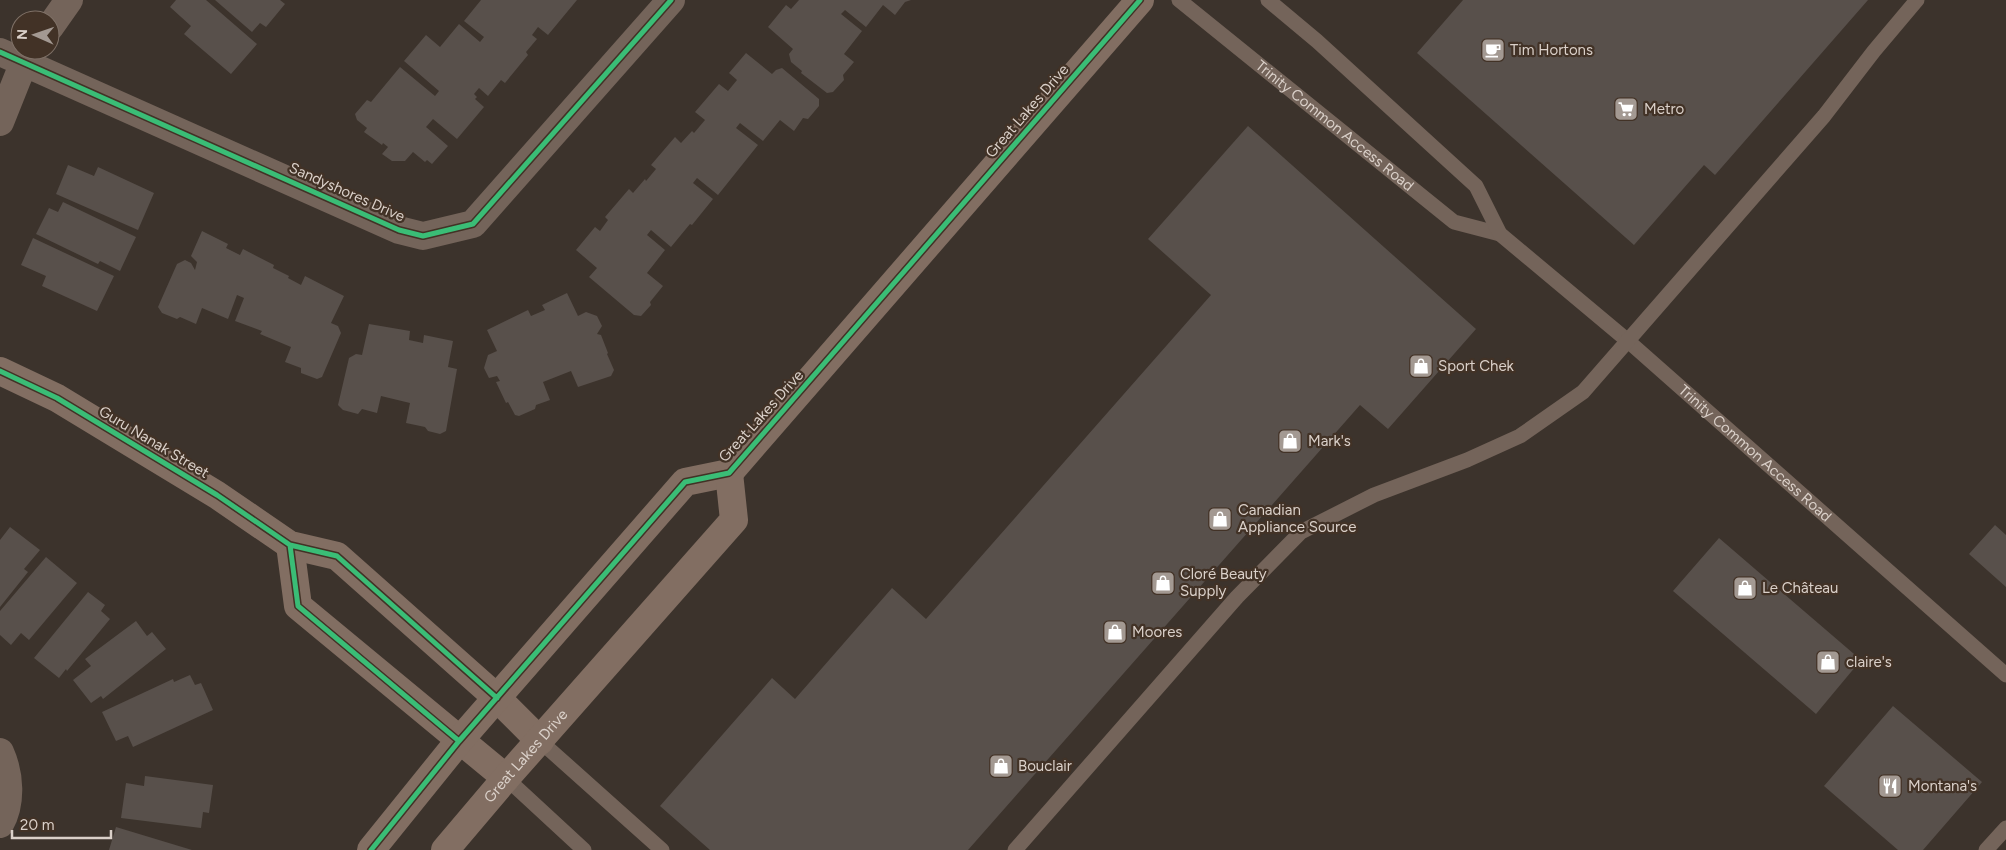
<svg xmlns="http://www.w3.org/2000/svg" width="2006" height="850" font-family="Figtree,sans-serif">
<rect width="100%" height="100%" fill="#3c332c"/>
<!-- building -->
<path fill="#58504b" d="M 176,0 L 206,0 L 257,44 L 231,74 L 184,34 L 191,26 L 170,7 Z
M 215,0 L 280,0 L 285,4 L 266,27 L 260,23 L 252,32 Z
M 481,0 L 577,0 L 548,35 L 538,27 L 532,35 L 537,39 L 526,52 L 528,55 L 505,83 L 501,80 L 488,96 L 479,88 L 474,94 L 477,97 L 475,99 L 484,107 L 457,139 L 433,119 L 426,127 L 448,146 L 432,164 L 427,160 L 425,162 L 413,152 L 405,161 L 392,161 L 382,154 L 388,147 L 383,143 L 382,145 L 364,132 L 367,128 L 357,120 L 355,114 L 367,100 L 371,102 L 400,67 L 435,96 L 439,91 L 404,61 L 426,35 L 440,47 L 459,24 L 480,42 L 484,37 L 464,21 Z
M 799,0 L 911,0 L 905,2 L 895,15 L 883,5 L 866,27 L 845,10 L 841,14 L 862,31 L 844,54 L 854,62 L 843,75 L 844,80 L 833,92 L 827,93 L 801,73 L 802,71 L 791,62 L 789,54 L 793,49 L 768,27 L 786,5 L 791,9 Z
M 1463,0 L 1868,0 L 1715,175 L 1704,165 L 1634,245 L 1417,53 Z
M 746,53 L 772,74 L 776,70 L 782,68 L 819,99 L 819,106 L 808,119 L 803,118 L 794,131 L 780,120 L 763,141 L 740,123 L 736,128 L 758,145 L 718,195 L 697,178 L 693,183 L 713,199 L 692,225 L 690,224 L 671,247 L 651,230 L 647,235 L 665,250 L 647,273 L 663,286 L 650,302 L 651,305 L 641,316 L 634,315 L 589,277 L 597,268 L 576,250 L 595,227 L 600,231 L 608,220 L 605,217 L 629,189 L 633,193 L 645,179 L 646,181 L 656,169 L 651,165 L 675,137 L 681,143 L 692,131 L 694,133 L 705,120 L 695,112 L 719,84 L 728,91 L 737,80 L 729,73 Z
M 1248,126 L 1476,329 L 1388,429 L 1360,405 L 968,850 L 710,850 L 660,806 L 772,678 L 795,699 L 892,588 L 926,619 L 1211,295 L 1148,239 Z
M 68,165 L 94,176 L 98,167 L 154,193 L 138,230 L 56,194 Z
M 63,202 L 136,237 L 120,271 L 100,261 L 98,264 L 36,234 L 49,208 L 58,212 Z
M 202,231 L 228,244 L 226,248 L 240,255 L 243,249 L 274,265 L 273,268 L 289,276 L 288,278 L 301,285 L 305,276 L 344,296 L 331,323 L 338,326 L 341,333 L 322,377 L 317,379 L 301,373 L 301,368 L 285,362 L 291,347 L 260,334 L 262,331 L 235,321 L 244,298 L 237,295 L 228,319 L 202,308 L 196,324 L 180,317 L 177,319 L 162,313 L 158,307 L 177,264 L 185,260 L 191,263 L 195,270 L 197,262 L 191,256 Z
M 33,238 L 114,276 L 97,311 L 42,286 L 46,276 L 21,265 Z
M 567,293 L 578,316 L 586,312 L 597,316 L 602,326 L 597,334 L 601,335 L 608,353 L 607,354 L 614,370 L 611,376 L 578,387 L 571,371 L 543,382 L 550,400 L 536,405 L 535,409 L 519,416 L 515,415 L 508,402 L 506,403 L 496,382 L 500,381 L 497,376 L 489,378 L 484,368 L 488,355 L 497,351 L 487,330 L 528,310 L 531,316 L 545,310 L 542,305 Z
M 369,324 L 410,331 L 409,340 L 423,343 L 424,335 L 453,341 L 448,367 L 457,369 L 446,431 L 440,434 L 428,431 L 425,427 L 406,423 L 410,403 L 381,396 L 377,413 L 362,409 L 358,414 L 343,410 L 338,405 L 349,358 L 356,354 L 362,355 Z
M 1995,525 L 2006,535 L 2006,587 L 1969,554 Z
M 10,527 L 40,550 L 24,569 L 28,572 L 0,607 L 0,540 Z
M 1719,538 L 1861,660 L 1816,714 L 1673,591 Z
M 46,557 L 77,583 L 29,640 L 21,633 L 11,645 L 0,635 L 0,611 Z
M 88,592 L 105,605 L 101,611 L 110,619 L 67,671 L 66,669 L 59,678 L 34,658 Z
M 136,621 L 147,636 L 152,632 L 166,649 L 103,699 L 101,696 L 91,703 L 73,680 L 91,666 L 85,659 Z
M 190,675 L 195,685 L 201,683 L 213,710 L 133,747 L 128,736 L 116,741 L 102,712 L 173,679 L 174,682 Z
M 1893,706 L 1982,782 L 1923,850 L 1898,850 L 1824,786 Z
M 145,776 L 213,785 L 209,813 L 203,812 L 201,828 L 121,818 L 126,783 L 144,786 Z
M 116,827 L 192,850 L 109,850 Z"/>
<g fill="none" stroke-linecap="round" stroke-linejoin="round">
<!-- lane -->
<g stroke="#74645a" stroke-width="15">
<path id="s1" d="M 1179,0 L 1454,222 L 1500,234"/>
<path id="s2" d="M 1268,0 L 1317,41 L 1476,186 L 1500,234 L 1628,341 L 2006,675"/>
<path d="M 540,741 L 662,850"/>
<path d="M 506,778 L 584,850"/>
<path d="M 1015,850 L 1237,597 L 1301,532 L 1374,495 L 1467,460 L 1520,436 L 1583,392 L 1824,116 L 1874,51 L 1917,0"/>
<path d="M 1986,850 L 2006,828"/>
</g>
<!-- street -->
<path stroke="#74645a" stroke-width="28" d="M 50,27 L 69,0
M 0,52 L 399,230 L 423,236 L 473,224 L 671,0
M 0,122 L 24,62 L 33,50
M 0,752 C 10,774 12,803 0,824"/>
<!-- secondary -->
<g stroke="#826e62" stroke-width="28">
<path d="M 0,371 L 57,398 L 217,495 L 290,545 L 337,556 L 497,698 L 540,741"/>
<path d="M 290,545 L 298,606 L 506,778"/>
<path d="M 371,850 L 459,741 L 685,482 L 729,473 L 1140,0"/>
<path id="s3" d="M 445,850 L 506,778 L 734,520 L 729,473"/>
</g>
<!-- cycleway casing -->
<g stroke="#423226" stroke-width="8">
<path id="cycleway" d="M 0,52 L 399,230 L 423,236 L 473,224 L 671,0
M 0,371 L 57,398 L 217,495 L 290,545 L 337,556 L 497,698
M 290,545 L 298,606 L 459,741
M 371,850 L 459,741 L 685,482 L 729,473 L 1140,0"/>
</g>
<!-- cycleway -->
<use href="#cycleway" stroke="#3abd76" stroke-width="5"/>
</g>
<!-- icons -->
<defs>
<g id="cafe-square" transform="scale(1.25)"><rect x="-9" y="-9" width="18" height="18" rx="4" fill="#a39992" stroke="#423226"/><path d="M-5.5-4.5H6V0H3Q3 3.5 0 3.5H-2.5Q-5.5 3.5-5.5 0ZM3-3.2v2h1.7v-2ZM-6 4.5H4V6H-6Z" fill="#fff"/></g>
<g id="supermarket-square" transform="scale(1.25)"><rect x="-9" y="-9" width="18" height="18" rx="4" fill="#a39992" stroke="#423226"/><path d="M-6-5.5h2.5l.6 2H6L4.5 2H-2.5L-4.4-4H-6ZM-1.5 3.2a1.3 1.3 0 1 0 .1 0ZM3 3.2a1.3 1.3 0 1 0 .1 0Z" fill="#fff"/></g>
<g id="shop-square" transform="scale(1.25)"><rect x="-9" y="-9" width="18" height="18" rx="4" fill="#a39992" stroke="#423226"/><path d="M-5-2.5h2.3a2.7 3.5 0 0 1 5.4 0H5L5.5 6h-11ZM-1.5-2.5h3a1.5 2.3 0 0 0-3 0Z" fill="#fff"/></g>
<g id="restaurant-square" transform="scale(1.25)"><rect x="-9" y="-9" width="18" height="18" rx="4" fill="#a39992" stroke="#423226"/><path d="M-5-6h1v4h1v-4h1v4h1v-4h1v5L-1.5 .5V6h-2V.5L-5-1ZM5-6V6H3V1.5H1.5Q1.5-4 5-6Z" fill="#fff"/></g>
</defs>
<g fill-rule="evenodd">
<use href="#cafe-square" x="1493" y="50"/>
<use href="#supermarket-square" x="1626" y="109"/>
<use href="#shop-square" x="1421" y="366"/>
<use href="#shop-square" x="1290" y="441"/>
<use href="#shop-square" x="1220" y="519"/>
<use href="#shop-square" x="1163" y="583"/>
<use href="#shop-square" x="1745" y="588"/>
<use href="#shop-square" x="1115" y="632"/>
<use href="#shop-square" x="1828" y="662"/>
<use href="#shop-square" x="1001" y="766"/>
<use href="#restaurant-square" x="1890" y="786"/>
</g>
<g text-anchor="middle" stroke-width="4.5" stroke-linejoin="round" paint-order="stroke">
<!-- poi labels -->
<g font-size="15" fill="#dad0c9" stroke="#423226" text-anchor="start">
<text x="1510" y="55">Tim Hortons</text>
<text x="1644" y="114">Metro</text>
<text x="1438" y="371">Sport Chek</text>
<text x="1308" y="446">Mark's</text>
<text x="1238" y="515">Canadian<tspan x="1238" dy="17">Appliance Source</tspan></text>
<text x="1180" y="579">Cloré Beauty<tspan x="1180" dy="17">Supply</tspan></text>
<text x="1762" y="593">Le Château</text>
<text x="1132" y="637">Moores</text>
<text x="1846" y="667">claire's</text>
<text x="1018" y="771">Bouclair</text>
<text x="1908" y="791">Montana's</text>
</g>
<!-- street labels -->
<g font-size="15" fill="#dad0c9" stroke="#423226">
<text transform="translate(1027 111) rotate(-49)" y="5">Great Lakes Drive</text>
<text dy="5" stroke="none"><textPath href="#s1" startOffset="200">Trinity Common Access Road</textPath></text>
<text transform="translate(347 192) rotate(24)" y="5">Sandyshores Drive</text>
<text transform="translate(761 416) rotate(-48)" y="5">Great Lakes Drive</text>
<text transform="translate(154 442) rotate(31)" y="5">Guru Nanak Street</text>
<text dy="5" stroke="none"><textPath href="#s2" startOffset="669">Trinity Common Access Road</textPath></text>
<text dy="5" stroke="none"><textPath href="#s3" startOffset="124">Great Lakes Drive</textPath></text>
</g>
</g>
<!-- north arrow -->
<g transform="translate(35 35) rotate(272)"><circle r="24" fill="#423226" stroke="#7f7167"/>
<path d="M0-4L9 19L0 12L-9 19Z" fill="#a39992"/>
<text y="-8" font-size="14" font-weight="bold" text-anchor="middle" fill="#dad0c9">N</text>
</g>
<!-- scale -->
<path d="M12 830v8h99v-8" fill="none" stroke="#dad0c9" stroke-width="2.5"/>
<text x="20" y="830" font-size="15" fill="#dad0c9" stroke="#423226" stroke-width="4" paint-order="stroke">20 m</text>
</svg>
